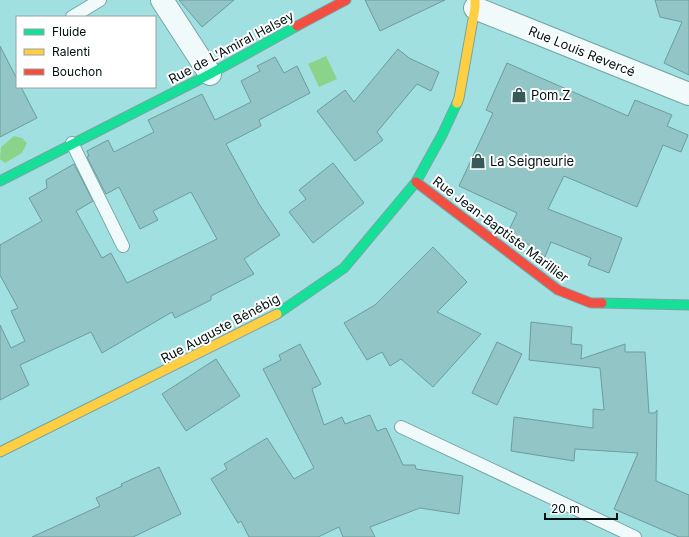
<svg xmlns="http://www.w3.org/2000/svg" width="689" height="537" font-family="Inter,sans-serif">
<rect width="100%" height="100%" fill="#a1e0e1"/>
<!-- water -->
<path fill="#8bd38a" d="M 326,56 L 337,79 L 319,87 L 308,64 Z
M 14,136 L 22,138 L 27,143 L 22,153 L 5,163 L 0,159 L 1,147 Z"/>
<!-- building -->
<path fill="#92c5c6" stroke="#6d9c9d" d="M 179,0 L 234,0 L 202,27 Z
M 365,0 L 445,0 L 380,31 Z
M 655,0 L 689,0 L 689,75 L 664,63 L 682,22 L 660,17 Z
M 0,46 L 17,79 L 17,87 L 21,87 L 37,118 L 0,137 Z
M 398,49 L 409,58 L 439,72 L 431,91 L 417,84 L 377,132 L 383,140 L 355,161 L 317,111 L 345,90 L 354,102 Z
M 275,57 L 284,73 L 297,66 L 310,93 L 259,120 L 261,126 L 226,144 L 259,204 L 280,235 L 244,259 L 254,274 L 211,296 L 211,300 L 175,318 L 172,312 L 102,353 L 91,332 L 20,365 L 29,385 L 0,400 L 0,325 L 11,348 L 25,341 L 11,311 L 18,308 L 0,275 L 0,245 L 42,221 L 29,198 L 47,188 L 46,180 L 74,164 L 93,201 L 76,211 L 102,258 L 111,253 L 127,283 L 217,239 L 191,192 L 153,211 L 158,220 L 140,229 L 119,187 L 106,194 L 87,157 L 89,156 L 87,151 L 108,140 L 114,152 L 154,132 L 148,120 L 202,94 L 215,120 L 251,102 L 241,81 L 260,71 L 257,66 Z
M 507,63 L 628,116 L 635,100 L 672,115 L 667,126 L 688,135 L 681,152 L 663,145 L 637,207 L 564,176 L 548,209 L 622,238 L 609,273 L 588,265 L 591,258 L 551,242 L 545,257 L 509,230 L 517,213 L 459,186 L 493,113 L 486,110 Z
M 333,163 L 364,203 L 313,243 L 289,212 L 306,199 L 299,190 Z
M 433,247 L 467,282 L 437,312 L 481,334 L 433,387 L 401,359 L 390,366 L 382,352 L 367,360 L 344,323 L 375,305 Z
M 531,322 L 572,327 L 571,344 L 582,345 L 581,359 L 625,344 L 625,352 L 645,352 L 649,413 L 655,413 L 657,410 L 656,481 L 689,495 L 689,537 L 679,537 L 614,509 L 638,453 L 575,449 L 574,461 L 511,451 L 514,417 L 593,428 L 593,409 L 604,410 L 600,368 L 529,360 Z
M 497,342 L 522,354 L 497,405 L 472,393 Z
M 300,344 L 321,384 L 312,389 L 324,425 L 342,417 L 345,424 L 370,415 L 377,431 L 386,428 L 403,465 L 415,465 L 416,469 L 463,476 L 459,514 L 420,508 L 370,527 L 375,537 L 343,537 L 339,527 L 318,537 L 249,537 L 241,521 L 238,523 L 211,479 L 227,469 L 224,464 L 267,438 L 294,479 L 314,468 L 263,369 L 281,360 L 279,355 Z
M 216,359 L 240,396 L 186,431 L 162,394 Z
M 159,467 L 181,514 L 133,537 L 32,537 L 100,506 L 96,498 L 122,486 L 121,484 Z"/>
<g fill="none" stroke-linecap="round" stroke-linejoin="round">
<!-- lane casing -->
<g stroke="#77a5a6" stroke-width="14">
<path id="lane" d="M 72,17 L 100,0
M 72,143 L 123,246
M 401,427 L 635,537"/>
</g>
<!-- street casing -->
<g stroke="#77a5a6" stroke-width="24">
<path id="street" d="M 162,0 L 210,74
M 475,8 L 689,94"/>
</g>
<!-- fast casing -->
<g stroke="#77a5a6" stroke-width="11">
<path id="fast" d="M 0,181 L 210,74 L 297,26
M 602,303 L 689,305
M 277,314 L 344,268 L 416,182 L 442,135 L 457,103"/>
</g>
<!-- slow casing -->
<g stroke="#77a5a6" stroke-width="11">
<path id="slow" d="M 457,103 L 459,98 L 475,8 L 475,0
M 0,452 L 277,314"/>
</g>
<!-- jam casing -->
<g stroke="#77a5a6" stroke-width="11">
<path id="jam" d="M 297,26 L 346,0
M 416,182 L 558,290 L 591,303 L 602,303"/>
</g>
<!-- lane -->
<use href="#lane" stroke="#f1fafa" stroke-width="12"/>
<!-- street -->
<use href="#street" stroke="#f1fafa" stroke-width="22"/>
<!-- fast -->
<use href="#fast" stroke="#16e098" stroke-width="9"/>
<!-- slow -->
<use href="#slow" stroke="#ffcf43" stroke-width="9"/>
<!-- jam -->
<use href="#jam" stroke="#f24e42" stroke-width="9"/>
</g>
<!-- icons -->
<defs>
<g id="shop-bare" transform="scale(1.2)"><path d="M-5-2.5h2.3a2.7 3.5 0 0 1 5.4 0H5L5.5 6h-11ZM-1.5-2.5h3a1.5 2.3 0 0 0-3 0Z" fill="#38595a" stroke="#fff" stroke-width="2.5" paint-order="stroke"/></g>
</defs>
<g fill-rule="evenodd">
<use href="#shop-bare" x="519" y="95"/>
<use href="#shop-bare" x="478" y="161"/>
</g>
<g text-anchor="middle" stroke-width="4" stroke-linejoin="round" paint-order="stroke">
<!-- street labels -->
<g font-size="13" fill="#001112" stroke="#fff">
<text transform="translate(231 47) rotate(-28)" y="5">Rue de L'Amiral Halsey</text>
<text transform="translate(582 51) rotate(22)" y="5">Rue Louis Revercé</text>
<text transform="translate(501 229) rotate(37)" y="5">Rue Jean-Baptiste Marillier</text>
<text transform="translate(220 328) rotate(-28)" y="5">Rue Auguste Bénébig</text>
</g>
<!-- poi labels -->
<g font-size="13" fill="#001112" stroke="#fff" text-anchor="start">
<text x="531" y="100">Pom.Z</text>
<text x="490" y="166">La Seigneurie</text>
</g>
</g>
<!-- legend -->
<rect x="16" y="16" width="140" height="72" fill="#ffffff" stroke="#99a0a0"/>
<rect x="24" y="29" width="20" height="6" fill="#16e098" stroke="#99a0a0"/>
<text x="52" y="36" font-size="12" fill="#001112">Fluide</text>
<rect x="24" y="49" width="20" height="6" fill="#ffcf43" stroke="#99a0a0"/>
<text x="52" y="56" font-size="12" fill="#001112">Ralenti</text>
<rect x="24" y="69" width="20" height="6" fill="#f24e42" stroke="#99a0a0"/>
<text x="52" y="76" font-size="12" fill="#001112">Bouchon</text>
<!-- scale -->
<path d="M545 513v6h72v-6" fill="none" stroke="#001112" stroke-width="2"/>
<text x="551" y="513" font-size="12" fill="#001112" stroke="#ffffff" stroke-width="3" paint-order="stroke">20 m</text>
</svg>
